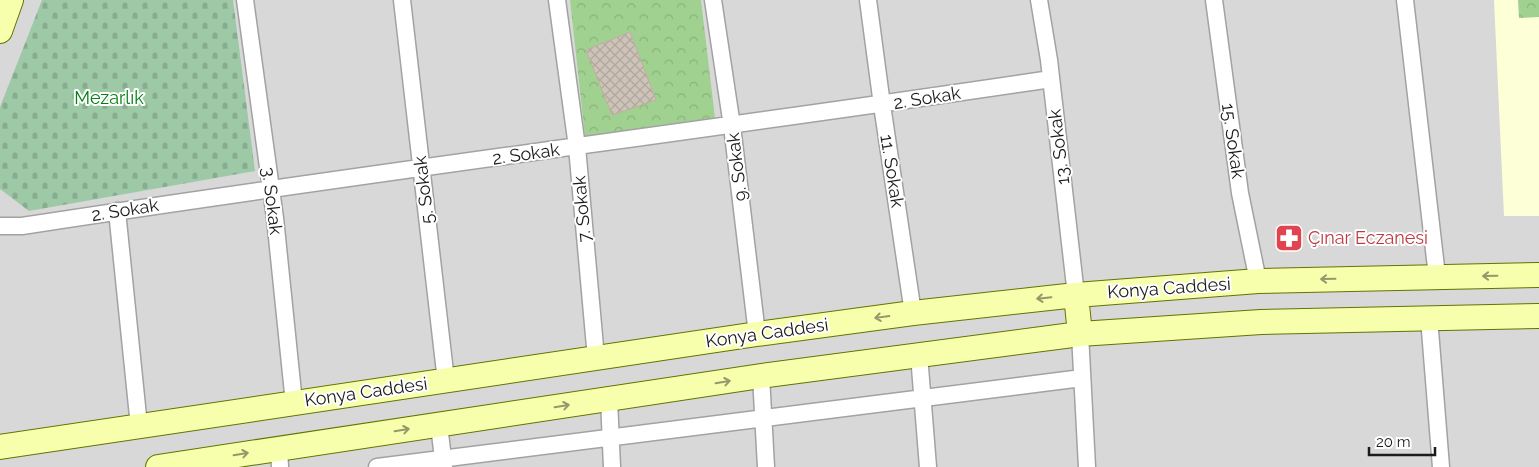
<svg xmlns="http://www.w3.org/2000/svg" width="1539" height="467" font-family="Raleway,sans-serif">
<defs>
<pattern id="forest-crowns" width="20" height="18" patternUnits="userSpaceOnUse" patternTransform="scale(1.25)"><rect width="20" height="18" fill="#a0d190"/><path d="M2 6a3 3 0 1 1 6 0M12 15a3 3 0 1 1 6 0" fill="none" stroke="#89b37c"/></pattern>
<pattern id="cemetery-stones" width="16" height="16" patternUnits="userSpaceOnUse" patternTransform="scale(1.25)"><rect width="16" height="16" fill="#9ec9a7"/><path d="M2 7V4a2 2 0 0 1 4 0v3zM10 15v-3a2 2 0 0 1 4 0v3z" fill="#88ac8f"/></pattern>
<pattern id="building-cross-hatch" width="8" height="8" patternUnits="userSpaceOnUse" patternTransform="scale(1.25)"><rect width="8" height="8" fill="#cec3b8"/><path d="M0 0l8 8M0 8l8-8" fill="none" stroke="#b0a79e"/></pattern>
</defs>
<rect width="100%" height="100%" fill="#eeeadf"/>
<!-- residential -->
<path fill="#d9d8d8" d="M 0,0 L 1539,0 L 1539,467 L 0,467 Z"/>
<!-- education -->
<path fill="#fdffd7" d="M 1494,0 L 1539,0 L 1539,216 L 1504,216 Z"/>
<!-- forest -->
<path fill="url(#forest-crowns)" d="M 570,0 L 701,0 L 715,118 L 585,136 Z
M 1518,0 L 1539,0 L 1539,17 L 1519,18 Z"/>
<!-- cemetery -->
<path fill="url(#cemetery-stones)" d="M 42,0 L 233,0 L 255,171 L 29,211 L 0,189 L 0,107 Z"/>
<!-- building -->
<path fill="url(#building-cross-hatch)" stroke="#c1b0a0" d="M 630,32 L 656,100 L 612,115 L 586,50 Z"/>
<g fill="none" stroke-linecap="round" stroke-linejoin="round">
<!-- street casing -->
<g stroke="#a2a2a2" stroke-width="19">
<path id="street" d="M 245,0 L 275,218 L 294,403
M 402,0 L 446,381
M 557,0 L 577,147 L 596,358
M 713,0 L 732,126 L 757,334
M 868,0 L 882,105 L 913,313
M 1039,0 L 1049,60 L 1076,295
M 1214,0 L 1240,193 L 1258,281
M 1405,0 L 1437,276
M 117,211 L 139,426
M 0,226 L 22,226 C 364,173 709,130 1051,79
M 1429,318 L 1441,467
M 1080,334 L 1087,467
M 919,355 L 928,467
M 761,376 L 766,467
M 609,399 L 612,467
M 439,425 L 444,467
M 279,449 L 280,467
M 377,467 L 1082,378"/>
</g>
<!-- secondary casing -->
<g stroke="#627400" stroke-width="26">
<path id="secondary" d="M 0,31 L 11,0
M 1076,295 L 1080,334
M 0,447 L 757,334 L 913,313 L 1076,295 L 1258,281 L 1539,275
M 158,467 L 761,376 L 1080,334 L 1261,322 L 1539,316"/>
</g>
<!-- street -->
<use href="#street" stroke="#fff" stroke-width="16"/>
<!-- secondary -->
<use href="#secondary" stroke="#f7ffac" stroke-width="24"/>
</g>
<!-- one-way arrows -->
<defs><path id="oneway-shaft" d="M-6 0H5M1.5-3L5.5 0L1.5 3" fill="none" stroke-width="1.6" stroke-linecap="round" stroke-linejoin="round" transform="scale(1.25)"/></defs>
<g stroke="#94986b">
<use href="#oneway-shaft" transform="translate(1490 276) rotate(179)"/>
<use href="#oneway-shaft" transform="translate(1328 279) rotate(179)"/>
<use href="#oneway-shaft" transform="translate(1044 298) rotate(174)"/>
<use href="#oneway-shaft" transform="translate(882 317) rotate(172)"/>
<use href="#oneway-shaft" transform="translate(723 382) rotate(-9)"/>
<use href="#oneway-shaft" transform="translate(562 406) rotate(-9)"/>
<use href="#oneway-shaft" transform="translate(402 430) rotate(-9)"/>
<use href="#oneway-shaft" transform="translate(241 454) rotate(-9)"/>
</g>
<!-- icons -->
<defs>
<g id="pharmacy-square" transform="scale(1.4375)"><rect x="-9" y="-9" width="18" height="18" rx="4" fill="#e0444e" stroke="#fff"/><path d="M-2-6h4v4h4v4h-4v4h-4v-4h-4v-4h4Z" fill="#fff"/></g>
</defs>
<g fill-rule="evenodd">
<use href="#pharmacy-square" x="1289" y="238"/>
</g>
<g text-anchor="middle" stroke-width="4" stroke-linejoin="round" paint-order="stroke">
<!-- park labels -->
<g font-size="18" fill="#018111" stroke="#fff">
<text x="109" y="104">Mezarlık</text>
</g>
<!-- street labels -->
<g font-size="18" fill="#1b1b1b" stroke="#fff">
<text transform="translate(927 98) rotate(-9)" y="6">2. Sokak</text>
<text transform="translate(1233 141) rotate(82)" y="6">15. Sokak</text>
<text transform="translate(1059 147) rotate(-97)" y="6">13. Sokak</text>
<text transform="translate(526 154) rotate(-8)" y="6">2. Sokak</text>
<text transform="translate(737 167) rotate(-97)" y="6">9. Sokak</text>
<text transform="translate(892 171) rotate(81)" y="6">11. Sokak</text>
<text transform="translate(424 190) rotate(-97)" y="6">5. Sokak</text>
<text transform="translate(272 201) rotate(83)" y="6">3. Sokak</text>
<text transform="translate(582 209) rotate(-95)" y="6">7. Sokak</text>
<text transform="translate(125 210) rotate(-9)" y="6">2. Sokak</text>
<text transform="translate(1169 288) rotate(-4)" y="6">Konya Caddesi</text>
<text transform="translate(767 333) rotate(-8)" y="6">Konya Caddesi</text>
<text transform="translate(366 392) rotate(-8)" y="6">Konya Caddesi</text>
</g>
<!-- health labels -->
<g font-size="18" fill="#be3a42" stroke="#fff" text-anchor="start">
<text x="1308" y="244">Çınar Eczanesi</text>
</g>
</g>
<!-- scale -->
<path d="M1369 447v8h66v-8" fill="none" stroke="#1b1b1b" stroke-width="2.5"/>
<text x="1376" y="447" font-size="15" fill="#1b1b1b" stroke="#ffffff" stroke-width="4" paint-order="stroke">20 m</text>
</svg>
